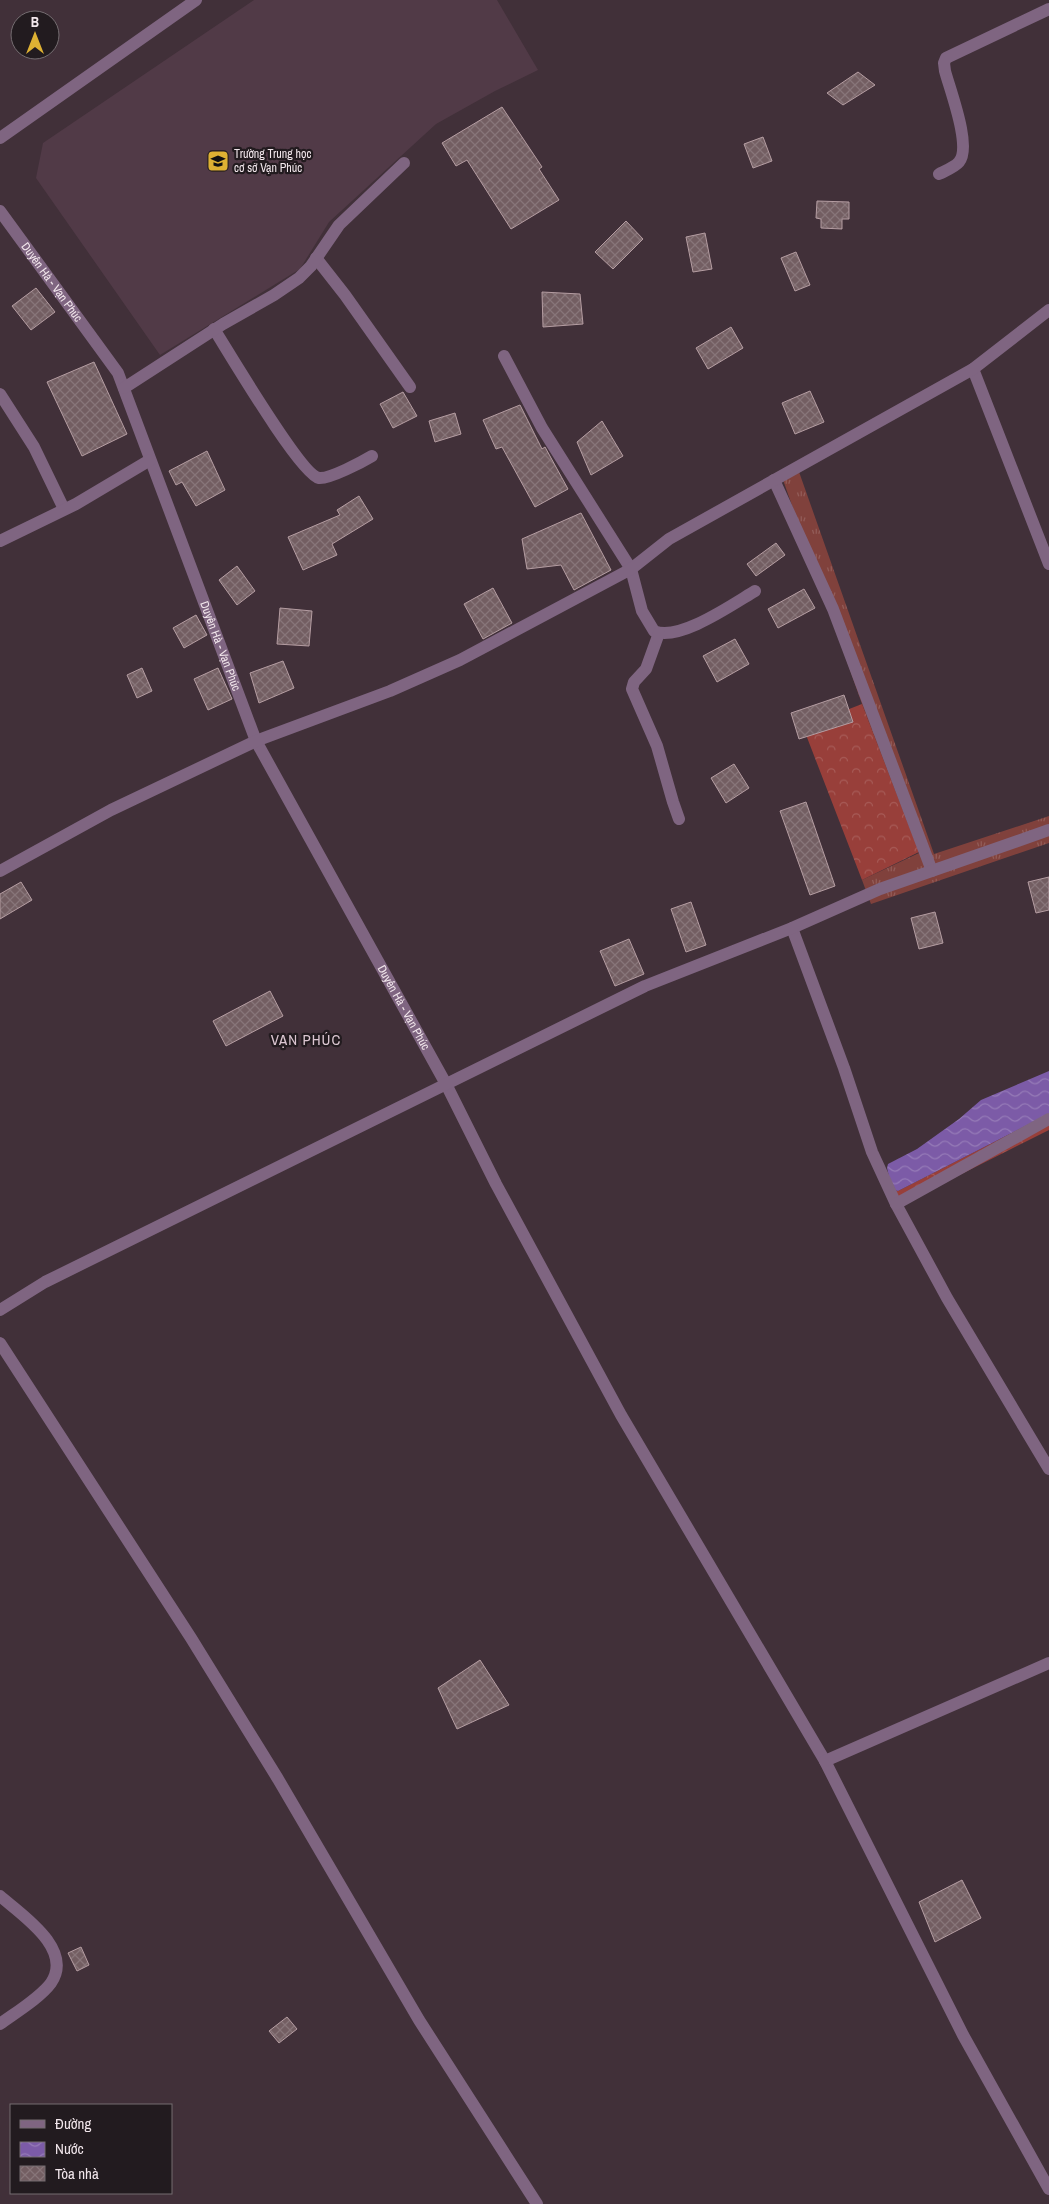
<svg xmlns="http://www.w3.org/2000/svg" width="1049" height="2204" font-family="'Archivo Narrow',sans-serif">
<defs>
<pattern id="grass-tufts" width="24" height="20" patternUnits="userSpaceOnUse" patternTransform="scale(1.25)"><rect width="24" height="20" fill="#80413c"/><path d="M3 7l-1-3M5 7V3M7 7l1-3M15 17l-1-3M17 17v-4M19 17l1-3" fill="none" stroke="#925c58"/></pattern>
<pattern id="forest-crowns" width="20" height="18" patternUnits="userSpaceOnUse" patternTransform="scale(1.25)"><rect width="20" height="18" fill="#983f3a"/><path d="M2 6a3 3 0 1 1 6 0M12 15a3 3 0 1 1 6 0" fill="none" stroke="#a75b57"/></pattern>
<pattern id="water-waves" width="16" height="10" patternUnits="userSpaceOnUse" patternTransform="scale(1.25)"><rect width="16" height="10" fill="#7c5ba7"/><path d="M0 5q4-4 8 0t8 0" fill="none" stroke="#957ab7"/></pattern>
<pattern id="building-cross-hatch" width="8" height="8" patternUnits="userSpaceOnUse" patternTransform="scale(1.25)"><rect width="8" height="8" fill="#735e62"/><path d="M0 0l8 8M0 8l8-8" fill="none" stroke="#877579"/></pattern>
</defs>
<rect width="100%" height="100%" fill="#413039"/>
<!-- built -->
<path fill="#513a47" d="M 254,0 L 497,0 L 538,70 L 495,91 L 436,124 L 329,222 L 300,269 L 160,355 L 36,178 L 43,143 Z"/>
<!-- grass -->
<path fill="url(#grass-tufts)" d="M 798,469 L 934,854 L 1049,816 L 1049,843 L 871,904 L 862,880 L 919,853 L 862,704 L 782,477 Z"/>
<!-- forest -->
<path fill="url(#forest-crowns)" d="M 862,704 L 919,852 L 862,880 L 803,727 Z
M 1049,1114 L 1049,1130 L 898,1206 L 892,1189 L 898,1191 Z"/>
<!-- water -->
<path fill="url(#water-waves)" d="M 1049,1071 L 1049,1114 L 898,1191 L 892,1189 L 887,1168 L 888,1164 L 917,1149 L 959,1119 L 981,1100 Z"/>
<!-- building -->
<path fill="url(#building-cross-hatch)" stroke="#b59da2" d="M 858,72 L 875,85 L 843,105 L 827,93 Z
M 502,107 L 542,167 L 539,169 L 559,200 L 511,229 L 467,160 L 456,166 L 442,143 Z
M 763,137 L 772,161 L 753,168 L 744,144 Z
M 817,201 L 849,202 L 849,219 L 842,219 L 842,229 L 821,228 L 821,219 L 816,218 Z
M 626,221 L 643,239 L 613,269 L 595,252 Z
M 705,233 L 712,269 L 693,272 L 686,237 Z
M 796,252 L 810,285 L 795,291 L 781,258 Z
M 36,288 L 55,312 L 31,330 L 12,306 Z
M 542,292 L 580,294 L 583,324 L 543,327 Z
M 731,327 L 743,348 L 708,369 L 696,348 Z
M 94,362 L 127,434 L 82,456 L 47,382 Z
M 810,391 L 824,422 L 795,434 L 782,403 Z
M 403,392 L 417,416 L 393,428 L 380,404 Z
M 520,405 L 542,449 L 545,447 L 568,489 L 535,507 L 502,447 L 496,449 L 483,420 Z
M 455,413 L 461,434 L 435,442 L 429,421 Z
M 602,421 L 623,456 L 591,475 L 577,442 Z
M 207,451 L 225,490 L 196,506 L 182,482 L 176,485 L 169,471 Z
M 359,496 L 373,519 L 332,544 L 337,555 L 303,570 L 288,537 L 340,515 L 337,510 Z
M 581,513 L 611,570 L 574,590 L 561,565 L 527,569 L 522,539 Z
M 776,543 L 785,555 L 756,576 L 747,564 Z
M 237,566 L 255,591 L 237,605 L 219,580 Z
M 493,588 L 512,623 L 483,639 L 464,604 Z
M 804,589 L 815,608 L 778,628 L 768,609 Z
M 280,608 L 312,611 L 309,646 L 277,644 Z
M 196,615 L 207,635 L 184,648 L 173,628 Z
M 735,639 L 749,664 L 717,682 L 703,656 Z
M 283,661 L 294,688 L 259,703 L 250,673 Z
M 142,668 L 152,691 L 137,698 L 127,675 Z
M 218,668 L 232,699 L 208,710 L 194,679 Z
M 844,695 L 853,722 L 799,739 L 791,713 Z
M 734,764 L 749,788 L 726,803 L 711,778 Z
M 806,802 L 835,886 L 810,895 L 780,811 Z
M 1049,877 L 1049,910 L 1036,913 L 1028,882 Z
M 21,882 L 32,900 L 0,919 L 0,894 Z
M 691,902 L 706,945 L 686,952 L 671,909 Z
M 935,912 L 943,943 L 919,949 L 911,918 Z
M 629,939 L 644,974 L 615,986 L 600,951 Z
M 270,991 L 283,1016 L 226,1046 L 213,1021 Z
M 480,1660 L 509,1705 L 457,1729 L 438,1688 Z
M 962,1880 L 981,1918 L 935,1942 L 919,1902 Z
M 81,1947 L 89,1965 L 77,1971 L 68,1953 Z
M 287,2017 L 297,2029 L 279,2043 L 269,2031 Z"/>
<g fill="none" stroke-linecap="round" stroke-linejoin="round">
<!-- minor -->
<g stroke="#7f6581" stroke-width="12">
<path d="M 0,138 L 196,0"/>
<path d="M 939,174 C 945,171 955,167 959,162 C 972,147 950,90 945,71 L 944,63 L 946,58 L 1049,9"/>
<path id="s1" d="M 0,211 L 118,373 L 256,741 L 446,1084 L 496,1184 L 621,1415 L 825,1761 L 963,2035 L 1049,2189"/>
<path d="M 316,258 L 345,295 L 410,387"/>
<path d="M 214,329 C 228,351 301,475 319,478 C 330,479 362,462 372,456"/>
<path d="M 504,356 L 542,428 L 631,569 L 642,611 L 654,631 C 679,642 733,604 755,591"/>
<path d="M 973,369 L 1049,564"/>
<path d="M 124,388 L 223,324 L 274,295 L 299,278 L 311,266 L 339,225 L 404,163"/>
<path d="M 0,394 L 34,447 L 64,509"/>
<path d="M 774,480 L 833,609 L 932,871"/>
<path d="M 0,541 L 76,504 L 150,460"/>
<path d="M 659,633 L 646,669 L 634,682 L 632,689 L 657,746 L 673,802 L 679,819"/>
<path d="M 0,871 L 111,810 L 256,741 L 390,691 L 460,660 L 631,569 L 669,539 L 973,369 L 1049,310"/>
<path d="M 792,928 L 844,1068 L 872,1152 L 896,1204 L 947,1298 L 1049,1469"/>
<path d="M 896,1204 L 1049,1119"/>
<path d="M 0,1310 L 45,1282 L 645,986 L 792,928 L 880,889 L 1049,830"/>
<path d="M 0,1343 L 191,1638 L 278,1779 L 419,2020 L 537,2204"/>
<path d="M 825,1761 L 1049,1663"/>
<path d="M 0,1896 C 22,1915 74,1949 51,1983 C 40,1998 15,2013 0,2024"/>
</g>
</g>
<!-- icons -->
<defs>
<g id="school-square" transform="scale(1.125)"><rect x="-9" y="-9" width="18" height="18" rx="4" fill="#deb133" stroke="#221b1f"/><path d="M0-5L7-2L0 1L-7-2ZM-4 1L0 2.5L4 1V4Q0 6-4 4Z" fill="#111"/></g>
</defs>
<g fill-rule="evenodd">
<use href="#school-square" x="218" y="161"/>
</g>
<g text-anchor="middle" stroke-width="4.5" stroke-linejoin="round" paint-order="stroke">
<!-- poi labels -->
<g font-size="12" fill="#f2e7ec" stroke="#221b1f" text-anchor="start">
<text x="234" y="158">Trường Trung học<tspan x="234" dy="14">cơ sở Vạn Phúc</tspan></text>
</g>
<!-- street labels -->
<g font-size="12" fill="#f2e7ec" stroke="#221b1f">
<text dy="4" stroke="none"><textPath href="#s1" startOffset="88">Duyên Hà - Vạn Phúc</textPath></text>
<text dy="4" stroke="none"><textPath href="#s1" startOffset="492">Duyên Hà - Vạn Phúc</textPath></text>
<text dy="4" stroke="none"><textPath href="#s1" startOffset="898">Duyên Hà - Vạn Phúc</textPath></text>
</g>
<!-- quarter labels -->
<g font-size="15" letter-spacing="1" fill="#dbc6d1" stroke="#221b1f">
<text x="306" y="1045">VẠN PHÚC</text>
</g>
</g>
<!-- legend -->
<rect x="10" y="2104" width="162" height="90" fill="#221b1f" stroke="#756d71"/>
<rect x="20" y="2120" width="25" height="8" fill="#7f6581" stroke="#756d71"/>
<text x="55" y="2129" font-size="15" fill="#f2e7ec">Đường</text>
<rect x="20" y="2142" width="25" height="15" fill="url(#water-waves)" stroke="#756d71"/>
<text x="55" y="2154" font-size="15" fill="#f2e7ec">Nước</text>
<rect x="20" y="2166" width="25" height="15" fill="url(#building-cross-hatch)" stroke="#756d71"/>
<text x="55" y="2179" font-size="15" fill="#f2e7ec">Tòa nhà</text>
<!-- north arrow -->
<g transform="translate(35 35)"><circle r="24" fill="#221b1f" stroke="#756d71"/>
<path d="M0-4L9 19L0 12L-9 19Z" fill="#deb133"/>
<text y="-8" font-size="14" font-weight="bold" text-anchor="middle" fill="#f2e7ec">B</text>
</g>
</svg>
